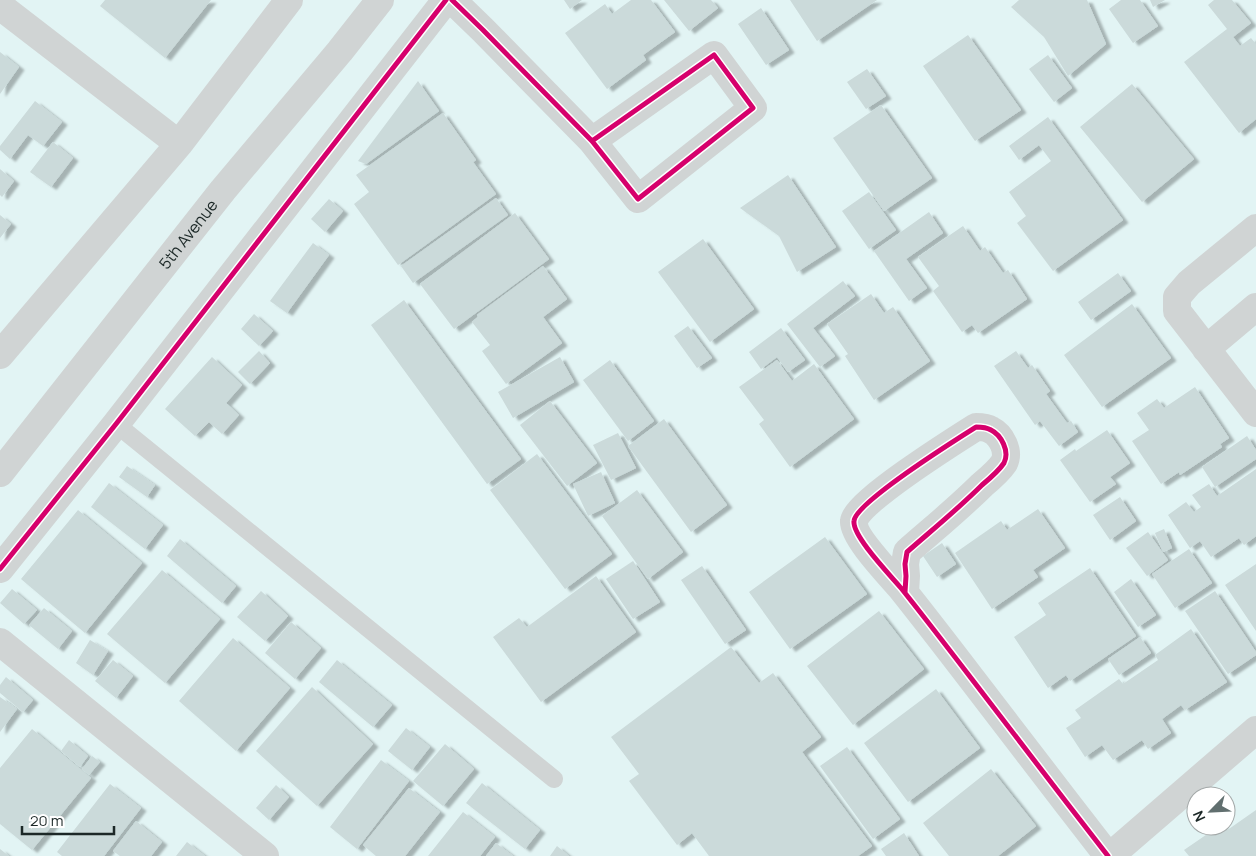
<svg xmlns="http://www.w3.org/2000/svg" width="1256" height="856" font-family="Manrope,sans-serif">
<defs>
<filter id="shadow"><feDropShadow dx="5.5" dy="3" stdDeviation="1" flood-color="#0004"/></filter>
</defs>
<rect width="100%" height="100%" fill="#e2f4f4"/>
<!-- building -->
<path fill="#cbdada" filter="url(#shadow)" d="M 105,0 L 211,0 L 165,58 L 100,6 Z
M 564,0 L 582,0 L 570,9 Z
M 631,0 L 651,0 L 675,32 L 643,55 L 646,60 L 607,89 L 565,33 L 605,4 L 612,14 Z
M 664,0 L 711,0 L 718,8 L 689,31 Z
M 790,0 L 877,0 L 817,41 Z
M 1019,0 L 1087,0 L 1106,44 L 1068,76 L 1044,37 L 1011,7 Z
M 1121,0 L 1140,0 L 1158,26 L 1133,43 L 1109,9 Z
M 1150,0 L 1165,0 L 1153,7 Z
M 1214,0 L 1232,0 L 1251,23 L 1233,37 L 1240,46 L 1251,38 L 1256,44 L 1256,119 L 1239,133 L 1184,62 L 1227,29 L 1208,5 Z
M 761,8 L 789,50 L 766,65 L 738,24 Z
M 968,35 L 1021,110 L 975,141 L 923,66 Z
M 0,52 L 19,67 L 0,94 Z
M 1048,55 L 1072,88 L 1054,102 L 1029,69 Z
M 867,69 L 886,96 L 866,109 L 847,82 Z
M 418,81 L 439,111 L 366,164 L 358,161 Z
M 1132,84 L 1194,159 L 1142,202 L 1080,127 Z
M 35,101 L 62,122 L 43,146 L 28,135 L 10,159 L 0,150 L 0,146 Z
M 881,105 L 932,178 L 884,211 L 833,138 Z
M 443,113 L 476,160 L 473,162 L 496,194 L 398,265 L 354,204 L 369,192 L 356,175 Z
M 1048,117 L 1123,220 L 1053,271 L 1017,223 L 1026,216 L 1009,192 L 1051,161 L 1039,145 L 1019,160 L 1009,146 Z
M 53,142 L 73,158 L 51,187 L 30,172 Z
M 0,169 L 14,181 L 2,197 L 0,195 Z
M 788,175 L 836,247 L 797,272 L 779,236 L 740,208 Z
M 869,192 L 896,230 L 869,249 L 842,211 Z
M 496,198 L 508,215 L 413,283 L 401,266 Z
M 329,199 L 343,211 L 325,232 L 311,219 Z
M 929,212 L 943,233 L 906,259 L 927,288 L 909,301 L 874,251 Z
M 515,213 L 549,259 L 454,329 L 420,284 Z
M 0,215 L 11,224 L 0,238 Z
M 963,226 L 980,251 L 985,247 L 1003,273 L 1008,270 L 1027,299 L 978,333 L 972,325 L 962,332 L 933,291 L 939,286 L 918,257 Z
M 703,239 L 754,309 L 710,342 L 658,272 Z
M 313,243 L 329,255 L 287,313 L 270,301 Z
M 543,266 L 567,299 L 543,317 L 562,343 L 506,384 L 482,351 L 490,345 L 472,322 L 478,317 L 477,315 Z
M 1118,273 L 1131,291 L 1091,320 L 1078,302 Z
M 843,281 L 855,296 L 813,328 L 835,356 L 820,367 L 787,324 Z
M 871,294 L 884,313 L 893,307 L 930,361 L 874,400 L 845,356 L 848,354 L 827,324 Z
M 404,300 L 521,459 L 487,484 L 371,325 Z
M 1132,304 L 1171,358 L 1102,407 L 1064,355 Z
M 254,314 L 273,331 L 259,346 L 241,329 Z
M 688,326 L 712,358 L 697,368 L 674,336 Z
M 781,328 L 805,360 L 788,372 L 777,357 L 761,369 L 749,352 Z
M 259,351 L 270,363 L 250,384 L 238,372 Z
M 1016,351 L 1028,368 L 1032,365 L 1050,391 L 1046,394 L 1067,423 L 1071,421 L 1078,432 L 1059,446 L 1040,421 L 1035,425 L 994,366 Z
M 212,357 L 242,385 L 226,403 L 239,415 L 222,434 L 209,422 L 195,436 L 165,409 Z
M 560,357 L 574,382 L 513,418 L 498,392 Z
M 610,360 L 654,421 L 628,441 L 583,380 Z
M 777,360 L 792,381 L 814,364 L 854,419 L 790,467 L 759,424 L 764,420 L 739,387 Z
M 1195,387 L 1229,438 L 1220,444 L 1222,447 L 1180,475 L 1179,472 L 1161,484 L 1132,441 L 1149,430 L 1137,413 L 1157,399 L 1164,408 Z
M 550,401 L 597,463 L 567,486 L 520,425 Z
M 664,419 L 727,505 L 691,532 L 628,446 Z
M 1107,430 L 1130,463 L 1110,477 L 1116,484 L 1090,502 L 1060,460 L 1075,449 L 1076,451 Z
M 618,433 L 636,468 L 611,480 L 593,445 Z
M 1247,436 L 1256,450 L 1256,459 L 1215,487 L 1202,467 Z
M 537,454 L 612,554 L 565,589 L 490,490 Z
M 127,466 L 155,485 L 147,497 L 119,477 Z
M 1256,469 L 1256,536 L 1244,545 L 1239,538 L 1211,557 L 1200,541 L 1190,548 L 1168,515 L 1186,502 L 1194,512 L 1201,507 L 1192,495 L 1209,484 L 1217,496 Z
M 601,472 L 615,503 L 588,516 L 573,484 Z
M 109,483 L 163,525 L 145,549 L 91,507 Z
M 637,490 L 683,552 L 648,579 L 602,516 Z
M 1120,497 L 1136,521 L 1110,540 L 1093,515 Z
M 1038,509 L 1065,548 L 1033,570 L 1038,577 L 992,609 L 955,553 L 1001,521 L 1007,530 Z
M 78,510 L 142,563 L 85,633 L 21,579 Z
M 1164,529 L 1172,548 L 1163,552 L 1155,533 Z
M 1148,532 L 1168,560 L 1147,576 L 1126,548 Z
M 825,537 L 867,594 L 790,649 L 749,592 Z
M 180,539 L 236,586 L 222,603 L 167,556 Z
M 942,543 L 956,564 L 937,577 L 923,556 Z
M 1189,549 L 1212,583 L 1175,608 L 1152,574 Z
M 633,561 L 660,602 L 633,619 L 606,579 Z
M 1256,564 L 1256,631 L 1225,585 Z
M 702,566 L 746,630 L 725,644 L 681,580 Z
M 1090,568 L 1136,636 L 1070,681 L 1066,675 L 1048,688 L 1014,637 L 1046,615 L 1038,603 Z
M 162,570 L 220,619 L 165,683 L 107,634 Z
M 596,576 L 636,632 L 541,702 L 493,637 L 519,618 L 527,627 Z
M 1131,579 L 1156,615 L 1138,627 L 1114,592 Z
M 12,589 L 37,610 L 24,624 L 0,603 Z
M 261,591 L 288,616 L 265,641 L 237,617 Z
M 1215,591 L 1256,652 L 1256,655 L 1228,674 L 1185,611 Z
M 44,608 L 72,631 L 58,649 L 29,625 Z
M 879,611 L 924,669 L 853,725 L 807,666 Z
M 291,622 L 321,648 L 295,679 L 265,653 Z
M 1191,629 L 1227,682 L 1185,710 L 1181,705 L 1162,719 L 1171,733 L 1148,749 L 1142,740 L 1113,760 L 1102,745 L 1085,757 L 1066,728 L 1081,718 L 1075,710 L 1119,679 L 1123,684 L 1158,660 L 1155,655 Z
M 1140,637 L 1151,653 L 1119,675 L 1108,659 Z
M 233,638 L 290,688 L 236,751 L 179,701 Z
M 90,640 L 108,651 L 93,675 L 76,663 Z
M 731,647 L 759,683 L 773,673 L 821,737 L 802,752 L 872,846 L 858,856 L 709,856 L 692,833 L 677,845 L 629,781 L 639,774 L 611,737 Z
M 113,660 L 133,676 L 116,698 L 95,681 Z
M 337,660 L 392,705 L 373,727 L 319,682 Z
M 6,677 L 33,700 L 23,712 L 0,693 L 0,685 Z
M 312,687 L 373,744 L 317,806 L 256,751 Z
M 936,689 L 980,748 L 908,802 L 864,743 Z
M 0,697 L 17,709 L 0,732 Z
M 406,728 L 430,747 L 412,770 L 388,751 Z
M 32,729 L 91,778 L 32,850 L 0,824 L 0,768 Z
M 69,740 L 88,756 L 80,767 L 61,751 Z
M 445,744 L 474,769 L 443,806 L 413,781 Z
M 847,747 L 900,819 L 873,839 L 820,766 Z
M 92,756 L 100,762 L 89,775 L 82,769 Z
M 381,760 L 409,781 L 357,849 L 330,827 Z
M 991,769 L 1036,826 L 998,856 L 949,856 L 923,823 Z
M 482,783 L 540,830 L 525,849 L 466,803 Z
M 110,784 L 141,808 L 104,856 L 62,856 L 57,852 Z
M 276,785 L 289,797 L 269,820 L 256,808 Z
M 409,788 L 440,812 L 405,856 L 376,856 L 363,845 Z
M 1256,810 L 1256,856 L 1189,856 L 1184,850 L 1219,826 L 1223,826 L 1226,831 Z
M 463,812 L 495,837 L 480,856 L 428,856 Z
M 136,821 L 162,842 L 151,856 L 120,856 L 113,851 Z
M 904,833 L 919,856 L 886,856 L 881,849 Z
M 187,842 L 205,856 L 176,856 Z
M 496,843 L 513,856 L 486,856 Z
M 557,846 L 569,856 L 550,856 Z
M 0,849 L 9,856 L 0,856 Z"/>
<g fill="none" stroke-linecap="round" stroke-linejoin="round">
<!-- service -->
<path stroke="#d0d4d4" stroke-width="18" d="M 116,424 L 554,779"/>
<!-- minor -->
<path stroke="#d0d4d4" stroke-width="28" d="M 452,0 L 483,30 L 592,141 L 638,199 L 753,108 L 714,55 L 592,141
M 0,6 L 179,144
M 1256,228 L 1189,283 L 1177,297 L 1177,311 L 1256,413
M 1206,349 L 1256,307
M 0,355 L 179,144 L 289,0
M 0,569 L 116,424 L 446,0
M 905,592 L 906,576 L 905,564 L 907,552 C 932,530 958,509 982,485 C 988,480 1000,469 1004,463 C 1010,451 1001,435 991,430 C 986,427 981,427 976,427 C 957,439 855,503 854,521 C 852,536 891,576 901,588 C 925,618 948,648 971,678 C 1017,738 1062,797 1108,856
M 0,642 L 265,856
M 1110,856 L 1256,730"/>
<!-- tertiary -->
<path stroke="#d0d4d4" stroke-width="28" id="s1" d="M 0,473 L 223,190 L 340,51 L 380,0"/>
<!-- cycleway casing -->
<g stroke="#fff" stroke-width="8">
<path id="cycleway" d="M 452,0 L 483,30 L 592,141 L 638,199 L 753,108 L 714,55 L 592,141
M 0,569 L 116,424 L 446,0
M 905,592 L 906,576 L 905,564 L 907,552 C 932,530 958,509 982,485 C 988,480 1000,469 1004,463 C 1010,451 1001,435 991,430 C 986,427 981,427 976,427 C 957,439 855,503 854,521 C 852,536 891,576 901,588 C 925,618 948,648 971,678 C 1017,738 1062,797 1108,856"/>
</g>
<!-- cycleway -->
<use href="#cycleway" stroke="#d6006c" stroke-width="5"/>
</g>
<g text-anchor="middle" stroke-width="4.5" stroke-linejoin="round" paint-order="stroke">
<!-- street labels -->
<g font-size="16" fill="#1c2827" stroke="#fff">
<text dy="6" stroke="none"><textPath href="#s1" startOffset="304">5th Avenue</textPath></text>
</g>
</g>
<!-- north arrow -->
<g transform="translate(1211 811) rotate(246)"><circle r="24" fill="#ffffff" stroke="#a4a9a9"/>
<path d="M0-4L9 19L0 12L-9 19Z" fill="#616f6f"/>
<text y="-8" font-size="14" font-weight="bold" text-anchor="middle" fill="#1c2827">N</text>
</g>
<!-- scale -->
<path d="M22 826v8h92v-8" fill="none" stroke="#1c2827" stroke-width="2.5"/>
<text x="30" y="826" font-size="15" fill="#1c2827" stroke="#ffffff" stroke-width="4" paint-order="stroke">20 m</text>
</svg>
